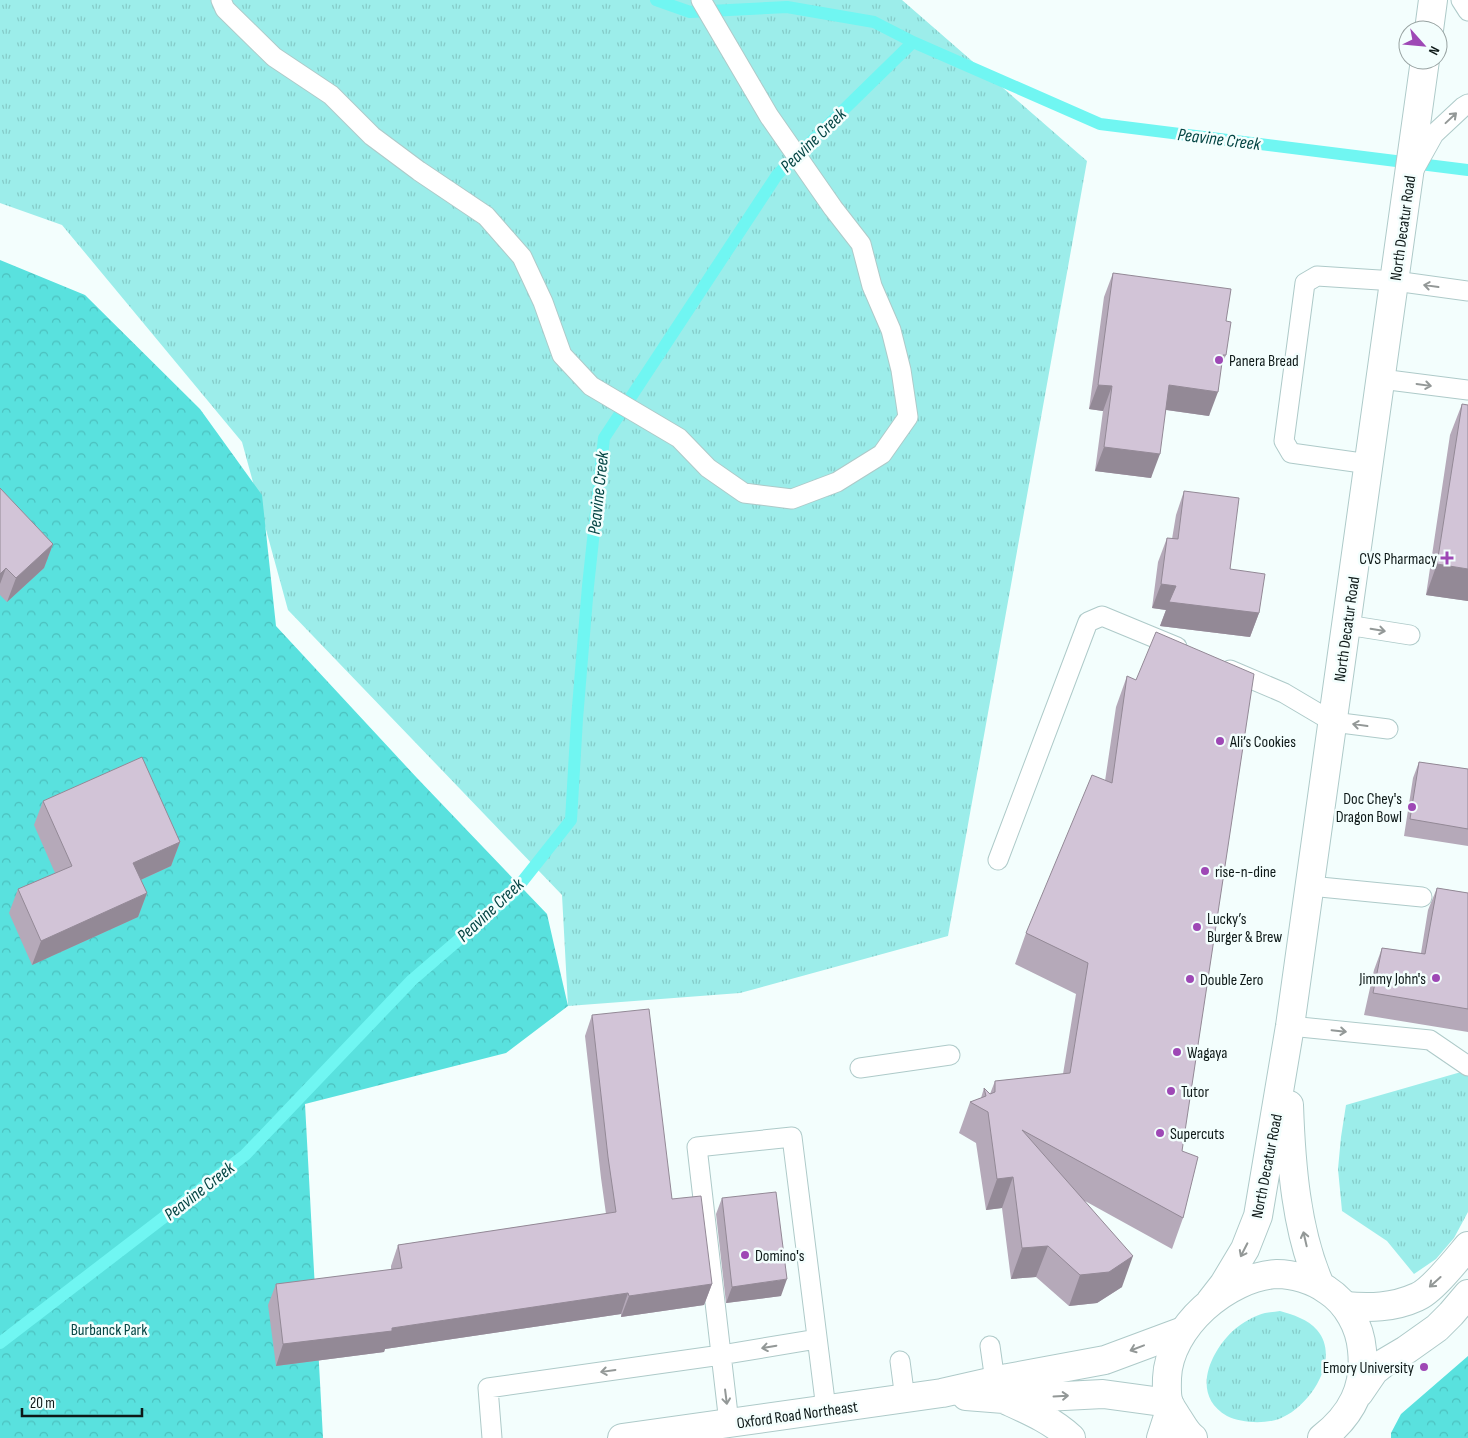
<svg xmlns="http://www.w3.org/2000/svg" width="1468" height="1438" font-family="'Sofia Sans Condensed',sans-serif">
<defs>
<pattern id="grass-tufts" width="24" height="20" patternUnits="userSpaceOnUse" patternTransform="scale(1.25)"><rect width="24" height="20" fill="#9cedea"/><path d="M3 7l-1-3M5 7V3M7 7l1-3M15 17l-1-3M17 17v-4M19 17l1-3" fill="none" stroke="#85cbc8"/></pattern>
<pattern id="forest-crowns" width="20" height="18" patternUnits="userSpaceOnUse" patternTransform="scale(1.25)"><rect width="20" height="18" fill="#59e1de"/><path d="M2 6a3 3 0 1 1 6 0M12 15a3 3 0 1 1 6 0" fill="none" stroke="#4cc0be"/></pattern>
</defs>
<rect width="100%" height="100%" fill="#f3fefd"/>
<!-- grass -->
<path fill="url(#grass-tufts)" d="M 0,0 L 902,0 L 1087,161 L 948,936 L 740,993 L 568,1006 L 562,895 L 288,610 L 242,442 L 62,225 L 0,203 Z
M 1468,1070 L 1468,1212 L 1454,1238 L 1436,1259 L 1414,1274 L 1387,1241 L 1342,1211 L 1338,1169 L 1341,1137 L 1346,1105 Z
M 1280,1311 C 1293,1315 1308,1319 1317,1330 C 1342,1359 1309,1408 1279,1419 C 1264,1424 1241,1423 1227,1416 C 1190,1395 1210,1351 1235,1329 C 1242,1323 1256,1315 1265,1313 C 1270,1312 1275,1312 1280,1311 Z"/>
<!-- forest -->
<path fill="url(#forest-crowns)" d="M 0,260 L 85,295 L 200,409 L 262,495 L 276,626 L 417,778 L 547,914 L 568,1006 L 506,1053 L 305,1104 L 323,1438 L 0,1438 Z
M 1468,1356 L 1468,1438 L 1391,1438 L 1391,1433 L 1401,1414 Z"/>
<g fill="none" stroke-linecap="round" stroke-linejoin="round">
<!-- stream -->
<path stroke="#70f6f2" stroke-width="12" d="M 656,0 L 690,12 L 787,7 L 874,22 L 913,42 L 1100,124 L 1468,170
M 0,1343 L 245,1155 L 412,980 L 514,892 L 571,820 L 577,719 L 588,586 L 604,438 L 777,175 L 913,42"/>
<!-- service casing -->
<g stroke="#aecac9" stroke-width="21">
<path id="service" d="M 221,0 L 225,9 L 274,57 L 331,95 L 372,136 L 419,171 L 486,216 L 522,257 L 543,302 L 562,355 L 591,386 L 679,438 L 708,468 L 744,493 L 792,499 L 837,482 L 882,454 L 908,417 L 901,370 L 891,330 L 872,286 L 861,244 L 833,208 L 769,116 L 701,0
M 1461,0 L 1468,11
M 1415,168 L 1434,134 L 1463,107 L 1468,104
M 1381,379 L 1468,390
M 1369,464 L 1291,453 L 1284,441 L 1305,283 L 1317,276 L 1395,281 L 1468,291
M 1347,625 L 1410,635
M 1230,670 L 1284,693 L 1333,722 L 1388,729
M 998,860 L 1088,622 L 1102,616 L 1177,647
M 1310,886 L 1422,897
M 1290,1026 L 1430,1040 L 1468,1066
M 860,1068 L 950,1055
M 990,1346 L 995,1381
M 900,1361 L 905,1399
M 729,1423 L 697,1147 L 792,1137 L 826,1409
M 492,1438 L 488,1388 L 721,1355 L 817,1339"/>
</g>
<!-- tertiary casing -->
<g stroke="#aecac9" stroke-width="30">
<path id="tertiary" d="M 1345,1306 C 1369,1308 1393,1308 1417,1297 C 1432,1291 1457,1259 1468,1246
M 966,1396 L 1004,1399 L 1103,1394 L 1169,1403
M 1008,1401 C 1030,1411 1053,1421 1071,1438
M 622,1438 L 942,1393 L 1008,1378 L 1105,1360 L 1183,1331"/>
</g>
<!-- secondary casing -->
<g stroke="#aecac9" stroke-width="30">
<path id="secondary" d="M 1429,30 L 1433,0
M 1289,1105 C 1291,1163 1296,1231 1320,1285
M 1210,1302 L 1224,1284 L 1245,1249 L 1258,1216 L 1290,1026 L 1425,60
M 1359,1393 L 1374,1371 L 1384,1363 L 1406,1350 L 1437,1328 L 1451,1314 L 1468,1294
M 1161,1438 L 1171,1407
M 1193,1438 C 1186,1433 1182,1424 1177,1417 C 1175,1413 1171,1408 1169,1404 C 1166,1396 1167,1386 1167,1378 C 1169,1327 1227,1277 1277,1274 C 1293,1274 1313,1280 1327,1290 C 1347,1303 1360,1326 1362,1350 C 1366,1387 1352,1415 1322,1438"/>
</g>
<!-- service -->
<use href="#service" stroke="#fff" stroke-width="19"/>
<!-- tertiary -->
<use href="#tertiary" stroke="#fff" stroke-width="28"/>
<!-- secondary -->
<use href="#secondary" stroke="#fff" stroke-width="28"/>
</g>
<!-- wall -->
<path fill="#b5a9b9" d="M 1113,273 L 1226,321 L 1226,355 L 1221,367 L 1209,416 L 1166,410 L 1151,478 L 1095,471 L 1103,411 L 1089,409 L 1104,297 Z
M 1462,404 L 1468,601 L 1426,595 L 1450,435 Z
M 0,488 L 53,544 L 44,568 L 7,602 L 0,595 Z
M 1184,491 L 1230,569 L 1259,613 L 1250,637 L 1160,626 L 1166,610 L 1152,608 L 1158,562 L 1167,538 L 1172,539 L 1176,515 Z
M 1127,676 L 1182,1151 L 1183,1218 L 1172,1249 L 1085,1201 L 1122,1287 L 1097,1303 L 1069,1306 L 1036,1277 L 1011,1279 L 1002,1208 L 986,1210 L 976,1143 L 959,1133 L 970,1102 L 981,1098 L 984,1088 L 990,1094 L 995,1081 L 1063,1074 L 1076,994 L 1015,964 L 1026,933 L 1105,781 L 1116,707 Z
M 1419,762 L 1468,769 L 1468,846 L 1404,836 L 1413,778 Z
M 43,801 L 180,842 L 171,866 L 141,880 L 147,893 L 138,917 L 32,965 L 9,913 L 18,889 L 55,873 L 34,825 Z
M 1437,888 L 1468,893 L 1468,1032 L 1364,1015 L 1374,970 L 1382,948 L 1421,953 L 1428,910 Z
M 592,1015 L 672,1199 L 712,1284 L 704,1305 L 621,1317 L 621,1314 L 385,1349 L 384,1352 L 276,1366 L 268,1305 L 276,1284 L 391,1270 L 391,1266 L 398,1245 L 606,1214 L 601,1178 L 585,1036 Z
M 722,1198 L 781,1296 L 726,1303 L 716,1214 Z"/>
<!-- shaded-wall -->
<path fill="#938996" d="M 1098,385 L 1112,386 L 1103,411 L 1089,409 Z
M 1169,385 L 1218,392 L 1209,416 L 1160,409 Z
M 1104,447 L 1160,454 L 1151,478 L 1095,471 Z
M 53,544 L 44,568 L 7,602 L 16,578 Z
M 1437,564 L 1468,569 L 1468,601 L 1426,595 Z
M 6,568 L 0,584 L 0,574 Z
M 1161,584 L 1176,586 L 1259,613 L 1250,637 L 1160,626 L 1166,610 L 1152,608 Z
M 180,842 L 171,866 L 125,887 L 133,863 Z
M 147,893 L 138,917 L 32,965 L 41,941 Z
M 1013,1177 L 1002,1208 L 986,1210 L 997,1179 Z
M 1048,1246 L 1036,1277 L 1011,1279 L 1022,1248 Z
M 1133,1256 L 1122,1287 L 1097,1303 L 1069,1306 L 1080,1275 Z
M 787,1279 L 781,1296 L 726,1303 L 732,1287 Z
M 712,1284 L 704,1305 L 621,1317 L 629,1296 Z
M 628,1293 L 621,1314 L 385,1349 L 384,1352 L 276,1366 L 283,1344 Z"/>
<!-- building -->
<path fill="#d2c4d7" stroke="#938996" d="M 1113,273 L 1231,289 L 1226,321 L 1231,322 L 1226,355 L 1223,355 L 1218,392 L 1169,385 L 1160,454 L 1104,447 L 1112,386 L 1098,385 Z
M 1462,404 L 1468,405 L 1468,569 L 1437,564 Z
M 0,488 L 53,544 L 16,578 L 6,568 L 0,574 Z
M 1184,491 L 1239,498 L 1230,569 L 1265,574 L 1259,613 L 1169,602 L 1176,586 L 1161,584 L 1167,538 L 1178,539 Z
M 1156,632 L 1254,674 L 1182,1151 L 1198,1157 L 1183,1218 L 1022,1130 L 1133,1256 L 1109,1272 L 1080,1275 L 1048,1246 L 1022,1248 L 1013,1177 L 997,1179 L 988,1112 L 970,1102 L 986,1096 L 984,1088 L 990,1094 L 995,1092 L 995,1081 L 1070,1073 L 1088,963 L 1026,933 L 1092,775 L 1112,783 L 1127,676 L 1136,680 Z
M 142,757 L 180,842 L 133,863 L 147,893 L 41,941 L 18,889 L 72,866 L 43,801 Z
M 1419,762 L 1468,769 L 1468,829 L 1410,819 Z
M 1437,888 L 1468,893 L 1468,1009 L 1373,993 L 1382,948 L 1425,954 Z
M 649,1009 L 672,1199 L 701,1196 L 712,1284 L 629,1296 L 628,1293 L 392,1328 L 392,1331 L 283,1344 L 276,1284 L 402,1268 L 398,1245 L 616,1212 L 608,1157 L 592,1015 Z
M 776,1192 L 787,1279 L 732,1287 L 722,1198 Z"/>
<!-- one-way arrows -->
<defs><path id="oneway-shaft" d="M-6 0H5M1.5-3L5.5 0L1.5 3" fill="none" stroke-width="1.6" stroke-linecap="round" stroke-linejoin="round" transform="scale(1.25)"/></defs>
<g stroke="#939897">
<use href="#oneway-shaft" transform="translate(1451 118) rotate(-43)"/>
<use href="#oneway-shaft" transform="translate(1431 286) rotate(-172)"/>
<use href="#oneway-shaft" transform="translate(1424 385) rotate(8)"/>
<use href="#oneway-shaft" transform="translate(1378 630) rotate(9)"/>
<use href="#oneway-shaft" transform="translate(1360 725) rotate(-172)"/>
<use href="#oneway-shaft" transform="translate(1339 1031) rotate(6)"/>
<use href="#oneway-shaft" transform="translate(1305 1239) rotate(-103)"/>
<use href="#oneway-shaft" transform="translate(1244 1250) rotate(117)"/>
<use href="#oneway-shaft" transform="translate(1435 1282) rotate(138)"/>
<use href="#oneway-shaft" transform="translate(769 1347) rotate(170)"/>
<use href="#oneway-shaft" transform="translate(1137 1348) rotate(159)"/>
<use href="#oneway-shaft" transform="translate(608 1371) rotate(172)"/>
<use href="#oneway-shaft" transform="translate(1061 1396) rotate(-3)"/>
<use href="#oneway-shaft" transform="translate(726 1397) rotate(83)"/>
</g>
<!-- markers -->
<g fill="#9e48b5" stroke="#f3fefd" stroke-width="2">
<circle cx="1219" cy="360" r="5"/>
<path d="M1444.5 550.5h5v5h5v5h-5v5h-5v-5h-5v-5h5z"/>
<circle cx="1220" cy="741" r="5"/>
<circle cx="1412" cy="807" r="5"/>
<circle cx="1205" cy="871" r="5"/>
<circle cx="1197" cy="927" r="5"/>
<circle cx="1436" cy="978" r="5"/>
<circle cx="1190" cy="979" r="5"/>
<circle cx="1177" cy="1052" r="5"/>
<circle cx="1171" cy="1091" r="5"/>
<circle cx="1160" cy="1133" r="5"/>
<circle cx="745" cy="1255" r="5"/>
<circle cx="1424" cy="1367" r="5"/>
</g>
<g text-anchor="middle" stroke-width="5" stroke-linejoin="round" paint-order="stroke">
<!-- street labels -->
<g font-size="16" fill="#0e1918" stroke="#f3fefd">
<text transform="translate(1402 228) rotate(-82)" y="6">North Decatur Road</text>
<text transform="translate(1346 629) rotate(-82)" y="6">North Decatur Road</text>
<text transform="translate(1266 1166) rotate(-79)" y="6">North Decatur Road</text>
<text transform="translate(797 1414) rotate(-8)" y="6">Oxford Road Northeast</text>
</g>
<!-- poi labels -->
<g font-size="16" fill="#0e1918" stroke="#f3fefd" text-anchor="start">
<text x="1229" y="366">Panera Bread</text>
<text x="1437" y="564" text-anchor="end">CVS Pharmacy</text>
<text x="1230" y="747">Ali’s Cookies</text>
<text x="1402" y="804" text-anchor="end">Doc Chey's<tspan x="1402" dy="18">Dragon Bowl</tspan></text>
<text x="1215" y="877">rise-n-dine</text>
<text x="1207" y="924">Lucky’s<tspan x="1207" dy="18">Burger &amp; Brew</tspan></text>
<text x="1426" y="984" text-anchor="end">Jimmy John's</text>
<text x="1200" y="985">Double Zero</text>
<text x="1187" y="1058">Wagaya</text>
<text x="1181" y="1097">Tutor</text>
<text x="1170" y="1139">Supercuts</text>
<text x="755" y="1261">Domino's</text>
<text x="1414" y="1373" text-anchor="end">Emory University</text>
</g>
<!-- park labels -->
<g font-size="16" fill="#064645" stroke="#f3fefd">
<text x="109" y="1335">Burbanck Park</text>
</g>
<!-- water labels -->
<g font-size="18" font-style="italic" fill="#034443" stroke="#f3fefd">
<text transform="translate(1219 139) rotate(7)" y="6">Peavine Creek</text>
<text transform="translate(813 140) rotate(-44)" y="6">Peavine Creek</text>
<text transform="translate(598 493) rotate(-84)" y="6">Peavine Creek</text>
<text transform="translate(490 910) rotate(-43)" y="6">Peavine Creek</text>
<text transform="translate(199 1191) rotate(-38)" y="6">Peavine Creek</text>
</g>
</g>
<!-- north arrow -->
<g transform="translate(1423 45) rotate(117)"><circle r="24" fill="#f3fefd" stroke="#97a2a1"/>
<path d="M0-4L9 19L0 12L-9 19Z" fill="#9e48b5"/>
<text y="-8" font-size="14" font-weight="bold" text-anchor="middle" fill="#0e1918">N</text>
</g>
<!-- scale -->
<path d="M22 1408v8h120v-8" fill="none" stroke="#0e1918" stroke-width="2.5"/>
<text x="30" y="1408" font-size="15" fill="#0e1918" stroke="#f3fefd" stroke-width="4" paint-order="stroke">20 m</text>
</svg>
